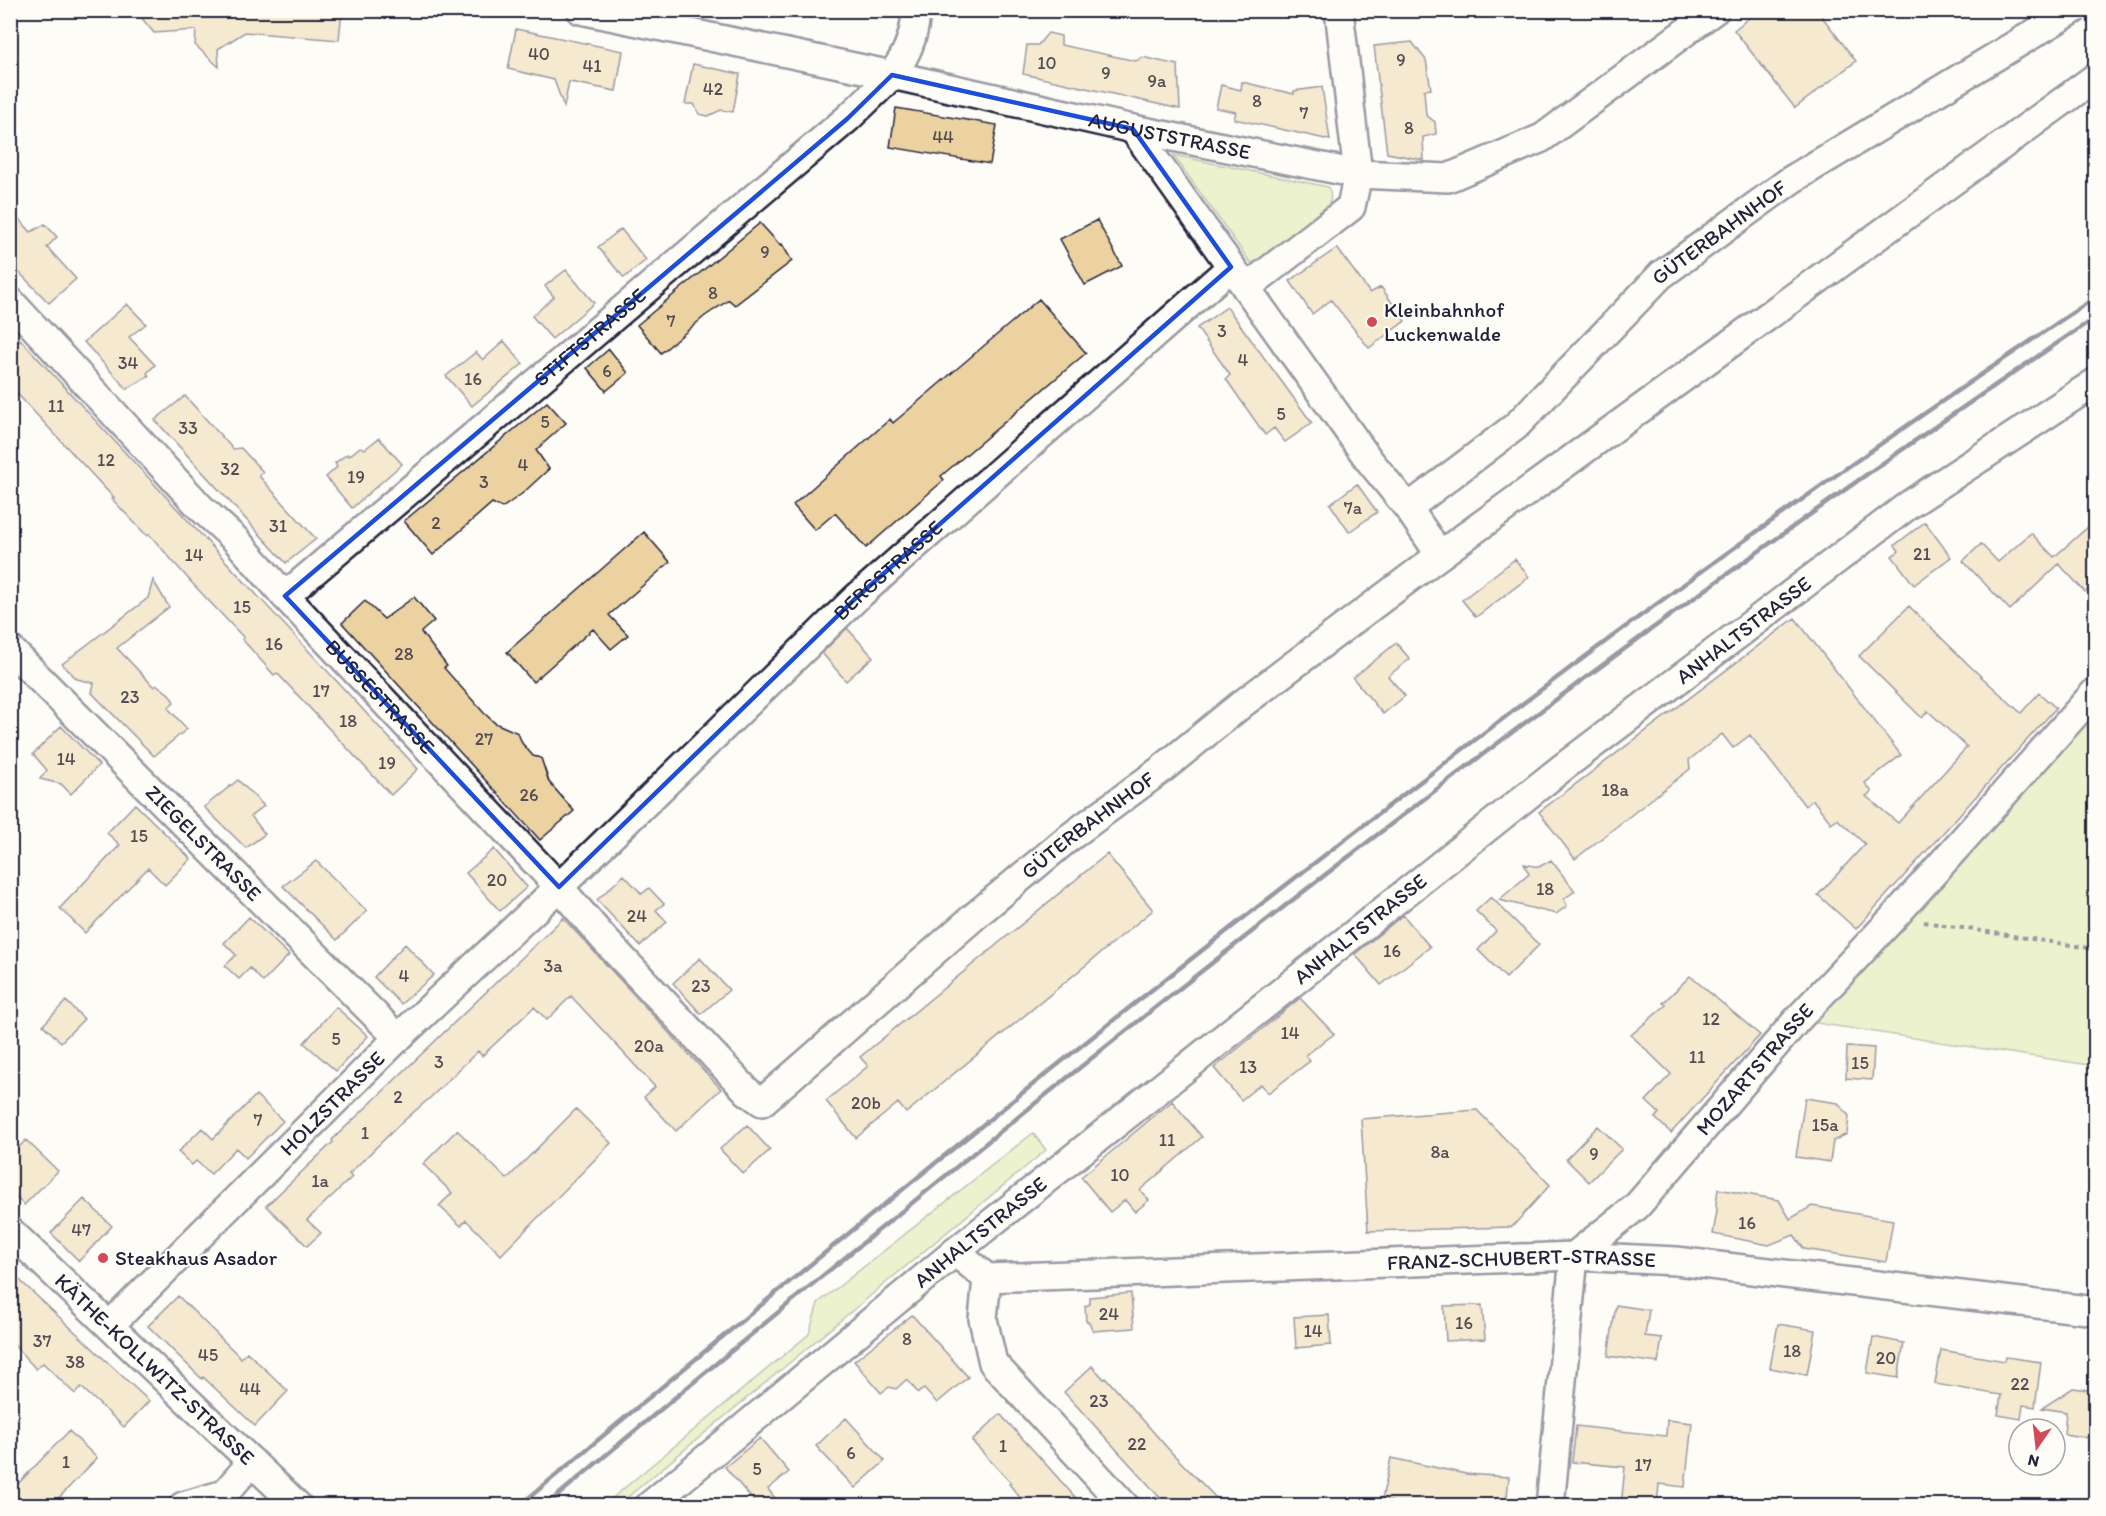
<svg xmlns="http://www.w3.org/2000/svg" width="2106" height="1516" font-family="Itim,sans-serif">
<rect width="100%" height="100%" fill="#fdfcf7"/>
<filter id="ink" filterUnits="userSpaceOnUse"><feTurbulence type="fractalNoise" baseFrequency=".0167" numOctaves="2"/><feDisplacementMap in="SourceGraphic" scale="12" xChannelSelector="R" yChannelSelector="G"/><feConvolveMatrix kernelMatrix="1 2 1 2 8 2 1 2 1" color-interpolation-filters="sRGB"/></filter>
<g filter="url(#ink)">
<!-- green -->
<path fill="#d6e69a" stroke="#7c846a" stroke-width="1.5" d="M 1173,155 L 1328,187 C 1333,196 1331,203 1325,210 L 1258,263 L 1250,262 Z
M 2095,691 L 2095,1066 L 1797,1020 Z
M 1033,1133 L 1046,1150 L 618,1505 L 604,1505 L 809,1334 L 818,1303 Z"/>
<!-- building -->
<path fill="#ecd2a1" stroke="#22223b" stroke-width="1.5" d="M 135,10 L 342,10 L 339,40 L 245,32 L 218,49 L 219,67 L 195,45 L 196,30 L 154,33 Z
M 1759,10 L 1817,10 L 1856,61 L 1795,108 L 1734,30 Z
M 516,29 L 623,51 L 616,91 L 569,82 L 564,107 L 554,80 L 508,69 Z
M 1048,33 L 1061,36 L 1061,45 L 1136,61 L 1142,57 L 1178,65 L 1180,109 L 1023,74 L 1027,45 L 1038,45 Z
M 1412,42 L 1426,60 L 1431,89 L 1424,90 L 1426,115 L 1435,122 L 1436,134 L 1423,137 L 1424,160 L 1387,153 L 1374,46 Z
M 693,64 L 740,74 L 733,112 L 721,110 L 708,116 L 699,114 L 694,104 L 685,104 Z
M 1242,82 L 1294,94 L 1294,91 L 1322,87 L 1330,140 L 1234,119 L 1236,112 L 1216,108 L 1221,85 L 1241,90 Z
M 896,108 L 997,125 L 990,164 L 890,147 Z
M 10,209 L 31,232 L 45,224 L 57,237 L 47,247 L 76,279 L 49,303 L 10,263 Z
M 1097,220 L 1122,266 L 1085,285 L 1060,239 Z
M 760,223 L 780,245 L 782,244 L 792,261 L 735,305 L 729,300 L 705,316 L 661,353 L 637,325 Z
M 621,229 L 646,260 L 624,278 L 598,247 Z
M 1337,248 L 1370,293 L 1381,287 L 1405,321 L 1369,348 L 1331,300 L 1312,314 L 1290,281 Z
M 566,270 L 594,303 L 552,339 L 532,316 L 554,297 L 545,286 Z
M 1039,299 L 1086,353 L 941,476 L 944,480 L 866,548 L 835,513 L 815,530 L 793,505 L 890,419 L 893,423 Z
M 127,304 L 146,324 L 129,337 L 155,365 L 147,373 L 149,376 L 127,389 L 84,342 Z
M 1227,307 L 1312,423 L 1285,442 L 1274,428 L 1265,435 L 1226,379 L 1230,375 L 1197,328 Z
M 20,339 L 418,769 L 391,795 L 277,673 L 274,675 L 242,639 L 244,638 L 192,583 L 149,534 L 147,536 L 112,499 L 114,498 L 10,386 L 10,348 Z
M 504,341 L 523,364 L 472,406 L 446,376 L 476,352 L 483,360 Z
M 609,349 L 628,373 L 606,391 L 587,368 Z
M 185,396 L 233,449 L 241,448 L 263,472 L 259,476 L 316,539 L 286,563 L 155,420 Z
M 547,402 L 566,423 L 536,450 L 549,469 L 523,493 L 502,508 L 492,503 L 433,555 L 404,521 Z
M 379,438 L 402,464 L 352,508 L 326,477 L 337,467 L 335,463 L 347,454 L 349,456 L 360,447 L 365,449 Z
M 1357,484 L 1377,512 L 1349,532 L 1330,504 Z
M 2096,520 L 2096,583 L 2085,592 L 2059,564 L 2010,610 L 1963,561 L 1981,544 L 1998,562 L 2031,533 L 2054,557 Z
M 1925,522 L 1951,557 L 1914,585 L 1892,556 L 1899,551 L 1895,545 Z
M 644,532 L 670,562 L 609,615 L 628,635 L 611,649 L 593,629 L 533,682 L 507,652 Z
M 1515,559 L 1529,577 L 1476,617 L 1462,600 Z
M 153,580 L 169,607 L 117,648 L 154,687 L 157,685 L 169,694 L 174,702 L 168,708 L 187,729 L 154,756 L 92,693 L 94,683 L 77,679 L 62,664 L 148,598 Z
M 414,597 L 434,621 L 421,632 L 447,666 L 444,668 L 484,713 L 495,723 L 518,733 L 522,743 L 533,756 L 541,758 L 549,782 L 574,811 L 540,840 L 342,623 L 365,601 L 384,619 Z
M 1909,606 L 1972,668 L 2021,713 L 2039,693 L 2056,708 L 1856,929 L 1818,895 L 1865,844 L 1837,819 L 1831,823 L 1813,800 L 1805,806 L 1750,735 L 1733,748 L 1722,734 L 1689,760 L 1690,769 L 1575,859 L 1539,812 L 1795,618 L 1901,755 L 1865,783 L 1872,792 L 1866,796 L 1898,823 L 1967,747 L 1928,711 L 1922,718 L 1859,656 Z
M 847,628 L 873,657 L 846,681 L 822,653 Z
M 1396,643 L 1410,659 L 1388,676 L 1405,696 L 1383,714 L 1353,678 Z
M 61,726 L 99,765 L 71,794 L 61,784 L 40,779 L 47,770 L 33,754 Z
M 238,780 L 264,806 L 251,816 L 265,834 L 246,848 L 204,807 Z
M 135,804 L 191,859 L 165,885 L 148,868 L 85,933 L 60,908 L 120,845 L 107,833 Z
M 494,849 L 527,887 L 500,911 L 466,873 Z
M 1107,854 L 1153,910 L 906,1113 L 898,1103 L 856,1138 L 826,1101 L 868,1066 L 860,1057 Z
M 1551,860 L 1575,891 L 1564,899 L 1567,906 L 1556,914 L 1499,900 L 1529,874 L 1524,864 L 1539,867 Z
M 316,861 L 367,911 L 337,940 L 283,886 Z
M 624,875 L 642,894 L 649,888 L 664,904 L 656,910 L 667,922 L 640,946 L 597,900 Z
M 1491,897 L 1539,945 L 1506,978 L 1478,950 L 1496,931 L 1476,911 Z
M 1403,915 L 1430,947 L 1381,985 L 1355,954 Z
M 249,917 L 289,955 L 263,982 L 250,968 L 239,979 L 225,966 L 236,955 L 224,943 Z
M 563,918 L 721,1089 L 676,1131 L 644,1097 L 655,1087 L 571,996 L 547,1020 L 534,1007 L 482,1056 L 478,1051 L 431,1097 L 399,1125 L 349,1174 L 352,1177 L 307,1220 L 321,1233 L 307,1246 L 266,1206 L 333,1142 L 332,1140 L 376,1098 Z
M 405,944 L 434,975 L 401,1004 L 374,977 Z
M 700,958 L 729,990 L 701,1014 L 673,983 Z
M 1690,976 L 1760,1035 L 1671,1133 L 1655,1118 L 1659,1113 L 1646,1101 L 1671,1074 L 1631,1035 L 1666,1005 L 1663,1003 Z
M 1300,998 L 1334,1034 L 1306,1055 L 1310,1061 L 1268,1093 L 1261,1084 L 1241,1100 L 1214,1068 Z
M 66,1001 L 84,1019 L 61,1042 L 43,1025 Z
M 336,1007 L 368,1036 L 336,1071 L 304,1043 Z
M 1847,1046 L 1874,1048 L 1872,1080 L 1846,1078 Z
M 256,1095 L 283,1121 L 246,1158 L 236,1148 L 211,1174 L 196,1161 L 192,1165 L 178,1152 L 202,1128 L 213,1139 Z
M 1805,1098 L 1838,1103 L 1849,1116 L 1847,1134 L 1833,1141 L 1830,1162 L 1796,1157 Z
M 1172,1101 L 1202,1137 L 1140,1190 L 1149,1200 L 1135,1212 L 1125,1200 L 1110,1212 L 1081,1177 Z
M 576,1109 L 611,1143 L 501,1255 L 466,1220 L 461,1226 L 439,1206 L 452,1193 L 423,1164 L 457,1130 L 507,1179 Z
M 1477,1110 L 1550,1185 L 1512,1227 L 1368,1231 L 1361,1119 Z
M 747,1125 L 770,1150 L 743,1174 L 720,1149 Z
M 1598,1126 L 1622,1149 L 1589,1182 L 1566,1159 Z
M 26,1140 L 58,1171 L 24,1205 L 10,1192 L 10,1156 Z
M 1718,1189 L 1779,1200 L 1790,1219 L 1812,1206 L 1893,1220 L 1886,1262 L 1804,1249 L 1794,1235 L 1769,1245 L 1713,1234 L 1717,1211 L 1716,1203 Z
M 84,1199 L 112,1226 L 79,1261 L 51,1233 Z
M 10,1271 L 149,1401 L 124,1427 L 81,1387 L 75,1394 L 43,1363 L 36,1369 L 10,1341 Z
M 1131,1293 L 1134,1328 L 1093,1331 L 1089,1322 L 1086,1321 L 1085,1306 L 1090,1304 L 1090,1297 Z
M 178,1296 L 241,1358 L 247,1352 L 288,1391 L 255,1426 L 203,1377 L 202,1379 L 148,1326 Z
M 1482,1305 L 1485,1339 L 1446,1341 L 1444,1306 Z
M 1616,1305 L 1649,1310 L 1645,1336 L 1662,1338 L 1658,1363 L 1608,1356 Z
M 912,1315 L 968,1377 L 937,1403 L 924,1389 L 918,1393 L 907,1379 L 896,1389 L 889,1387 L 881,1393 L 854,1361 Z
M 1329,1315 L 1331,1345 L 1296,1348 L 1294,1317 Z
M 1778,1324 L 1815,1330 L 1807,1375 L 1770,1368 Z
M 1873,1337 L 1904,1343 L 1898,1378 L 1867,1373 Z
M 1941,1350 L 2005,1361 L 2006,1357 L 2041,1362 L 2035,1407 L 2023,1405 L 2021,1419 L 1998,1415 L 2001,1395 L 1935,1384 Z
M 1092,1366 L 1104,1379 L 1106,1378 L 1171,1452 L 1224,1506 L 1168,1506 L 1064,1392 Z
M 2073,1388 L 2096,1391 L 2096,1439 L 2064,1434 L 2066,1412 L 2042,1408 Z
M 1000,1414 L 1034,1451 L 1083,1506 L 1027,1506 L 1009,1484 L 1011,1483 L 972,1441 Z
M 846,1418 L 885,1461 L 855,1488 L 816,1446 Z
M 1667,1420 L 1692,1423 L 1685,1487 L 1659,1484 L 1657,1506 L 1621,1506 L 1625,1467 L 1572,1462 L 1576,1426 L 1666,1436 Z
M 69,1431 L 97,1458 L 51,1506 L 10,1506 L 10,1492 Z
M 760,1438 L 789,1472 L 768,1489 L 781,1506 L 758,1506 L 725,1467 Z
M 1391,1458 L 1466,1474 L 1509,1477 L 1506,1506 L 1406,1506 L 1382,1499 Z"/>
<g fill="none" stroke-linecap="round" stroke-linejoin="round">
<!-- minor casing -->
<g stroke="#22223b" stroke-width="32">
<g id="minor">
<path id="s1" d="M 581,10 L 892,75 L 1133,129 L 1358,174 L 1448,178 L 1542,138 L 1715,10"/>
<path d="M 1246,288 L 1351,207 L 1358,174 L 1339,10"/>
<path id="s2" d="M 10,301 L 201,508 L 236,540 L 285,596 L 559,887 L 604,939 L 748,1092 L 762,1102 L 976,915 L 1066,840 L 1162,769 L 1242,704 L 1440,555 L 1408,508 L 1369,460 L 1133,129"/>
<path id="s3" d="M 1408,508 L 1516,426 L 1661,275 L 1791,180 L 2073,10"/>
<path d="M 1440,555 L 2096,77"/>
<path id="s4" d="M 285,596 L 847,119 C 882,85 914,63 916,10"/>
<path id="s5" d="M 10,649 L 398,1038"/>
<path id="s6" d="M 10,1231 L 298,1506"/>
<path id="s7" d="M 955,1252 L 987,1278 L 1574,1256 L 1676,1261 L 2096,1311"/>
<path d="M 987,1278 L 983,1319 L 993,1363 L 1125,1506"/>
<path id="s8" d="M 110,1325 L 398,1038 L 559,887 L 856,598 L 1231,267"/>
<path d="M 183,1506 L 224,1494 L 252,1462"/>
<path id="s9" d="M 649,1506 L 955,1252 L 1562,768 L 1910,504 L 2096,382"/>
<path id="s10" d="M 1550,1506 L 1574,1256 L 1637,1206 L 1797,1020 L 1894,917 L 2096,691"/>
</g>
</g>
<!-- path -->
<path stroke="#22223b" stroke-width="4" stroke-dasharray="4.5 4.5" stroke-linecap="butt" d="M 1924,922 L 2096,949"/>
<!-- minor -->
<use href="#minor" stroke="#fdfcf7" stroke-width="27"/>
<!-- rail -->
<path stroke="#22223b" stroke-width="4.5" d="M 519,1506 C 790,1279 1063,1056 1343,841 C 1446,762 1549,682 1654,606 C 1799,500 1946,397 2096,297
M 545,1506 C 1044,1088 1554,680 2096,317"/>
</g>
</g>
<!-- marked area -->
<path d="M0 0H2106V1516H0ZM 892,75 L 1133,129 L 1231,267 L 856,598 L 559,887 L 285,596 L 847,119 Z" fill="#fdfcf7" fill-opacity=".55" fill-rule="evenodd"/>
<path fill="none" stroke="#1d4ed8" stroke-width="4.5" stroke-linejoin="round" d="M 892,75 L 1133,129 L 1231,267 L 856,598 L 559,887 L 285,596 L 847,119 Z"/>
<!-- markers -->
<g fill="#d1495b" stroke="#fdfcf7" stroke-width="2">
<circle cx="1372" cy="322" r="6"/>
<circle cx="103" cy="1258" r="6"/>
</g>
<g text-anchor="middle" stroke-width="4.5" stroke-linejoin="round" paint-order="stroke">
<!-- number labels -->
<g font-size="18" fill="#544e54">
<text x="539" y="60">40</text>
<text x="1401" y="66">9</text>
<text x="1047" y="69">10</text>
<text x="592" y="72">41</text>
<text x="1106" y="79">9</text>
<text x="1157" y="87">9a</text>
<text x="713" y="95">42</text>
<text x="1257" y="107">8</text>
<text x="1304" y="119">7</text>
<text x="1409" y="134">8</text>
<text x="943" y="143">44</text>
<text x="765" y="258">9</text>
<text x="713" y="299">8</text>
<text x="671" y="327">7</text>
<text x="1222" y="337">3</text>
<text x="1243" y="366">4</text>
<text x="128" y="369">34</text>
<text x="607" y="377">6</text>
<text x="473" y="385">16</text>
<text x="56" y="412">11</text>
<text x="1281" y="420">5</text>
<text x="545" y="428">5</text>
<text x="188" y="434">33</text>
<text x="106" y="466">12</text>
<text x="523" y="471">4</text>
<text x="230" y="475">32</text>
<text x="356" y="483">19</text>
<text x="484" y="488">3</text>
<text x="1353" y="514">7a</text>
<text x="436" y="529">2</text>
<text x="278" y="532">31</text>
<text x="1922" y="560">21</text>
<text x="194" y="561">14</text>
<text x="242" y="613">15</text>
<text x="274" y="650">16</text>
<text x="404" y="660">28</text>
<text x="321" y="697">17</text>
<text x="130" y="703">23</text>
<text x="348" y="727">18</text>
<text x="484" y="745">27</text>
<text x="66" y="765">14</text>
<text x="387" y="769">19</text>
<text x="1615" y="796">18a</text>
<text x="529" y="801">26</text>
<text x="139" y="842">15</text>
<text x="497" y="886">20</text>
<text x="1545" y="895">18</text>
<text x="637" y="922">24</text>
<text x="1392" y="957">16</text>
<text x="553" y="972">3a</text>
<text x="404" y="982">4</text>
<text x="701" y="992">23</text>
<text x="1711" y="1025">12</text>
<text x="1290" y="1039">14</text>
<text x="336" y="1045">5</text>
<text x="649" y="1052">20a</text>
<text x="1697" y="1063">11</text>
<text x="439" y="1068">3</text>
<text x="1860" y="1069">15</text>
<text x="1248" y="1073">13</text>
<text x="398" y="1103">2</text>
<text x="866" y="1109">20b</text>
<text x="258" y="1126">7</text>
<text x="1825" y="1131">15a</text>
<text x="365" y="1139">1</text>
<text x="1167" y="1146">11</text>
<text x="1440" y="1158">8a</text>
<text x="1594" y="1160">9</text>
<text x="1120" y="1181">10</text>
<text x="320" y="1187">1a</text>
<text x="1747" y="1229">16</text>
<text x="81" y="1236">47</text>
<text x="1109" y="1320">24</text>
<text x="1464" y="1329">16</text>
<text x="1313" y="1337">14</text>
<text x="907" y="1345">8</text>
<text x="42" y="1347">37</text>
<text x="1792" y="1357">18</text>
<text x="208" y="1361">45</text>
<text x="1886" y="1364">20</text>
<text x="75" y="1368">38</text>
<text x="2020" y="1390">22</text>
<text x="250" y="1395">44</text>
<text x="1099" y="1407">23</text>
<text x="1137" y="1450">22</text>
<text x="1003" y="1452">1</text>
<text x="851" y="1459">6</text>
<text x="66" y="1468">1</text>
<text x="1643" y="1471">17</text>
<text x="757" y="1475">5</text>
</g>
<!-- street labels -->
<g font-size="21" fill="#22223b" stroke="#fdfcf7">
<text dy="7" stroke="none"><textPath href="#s1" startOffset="602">AUGUSTSTRASSE</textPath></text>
<text dy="7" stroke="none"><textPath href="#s3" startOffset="417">GÜTERBAHNHOF</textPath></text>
<text dy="7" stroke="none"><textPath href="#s4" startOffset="400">STIFTSTRASSE</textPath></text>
<text dy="7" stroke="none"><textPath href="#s8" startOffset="1084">BERGSTRASSE</textPath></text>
<text dy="7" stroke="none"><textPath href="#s9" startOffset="1402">ANHALTSTRASSE</textPath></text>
<text dy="7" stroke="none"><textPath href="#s2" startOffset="542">BUSSESTRASSE</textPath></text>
<text dy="7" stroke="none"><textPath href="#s2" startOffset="1527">GÜTERBAHNHOF</textPath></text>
<text dy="7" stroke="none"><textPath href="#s5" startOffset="274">ZIEGELSTRASSE</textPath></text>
<text dy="7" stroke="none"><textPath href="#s9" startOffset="916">ANHALTSTRASSE</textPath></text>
<text dy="7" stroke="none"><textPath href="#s10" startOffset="512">MOZARTSTRASSE</textPath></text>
<text dy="7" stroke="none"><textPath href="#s8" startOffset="314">HOLZSTRASSE</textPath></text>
<text dy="7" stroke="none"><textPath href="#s9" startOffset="430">ANHALTSTRASSE</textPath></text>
<text dy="7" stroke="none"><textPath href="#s7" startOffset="576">FRANZ-SCHUBERT-STRASSE</textPath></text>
<text dy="7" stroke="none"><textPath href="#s6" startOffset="200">KÄTHE-KOLLWITZ-STRASSE</textPath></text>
</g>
<!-- poi labels -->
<g font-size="21" fill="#22223b" stroke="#fdfcf7" text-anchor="start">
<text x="1384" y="317">Kleinbahnhof<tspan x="1384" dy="24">Luckenwalde</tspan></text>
<text x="115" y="1265">Steakhaus Asador</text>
</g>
</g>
<!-- margin -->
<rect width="2106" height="1516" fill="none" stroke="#fdfcf7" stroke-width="36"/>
<rect x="18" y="18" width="2070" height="1480" fill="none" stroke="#22223b" stroke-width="2" filter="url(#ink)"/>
<!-- north arrow -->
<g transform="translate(2037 1447) rotate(194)"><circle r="28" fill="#fdfcf7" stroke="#a5a5ac" stroke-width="1.5"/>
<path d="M0-4.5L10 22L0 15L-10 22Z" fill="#d1495b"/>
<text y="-9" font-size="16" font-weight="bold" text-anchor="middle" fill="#22223b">N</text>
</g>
</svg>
